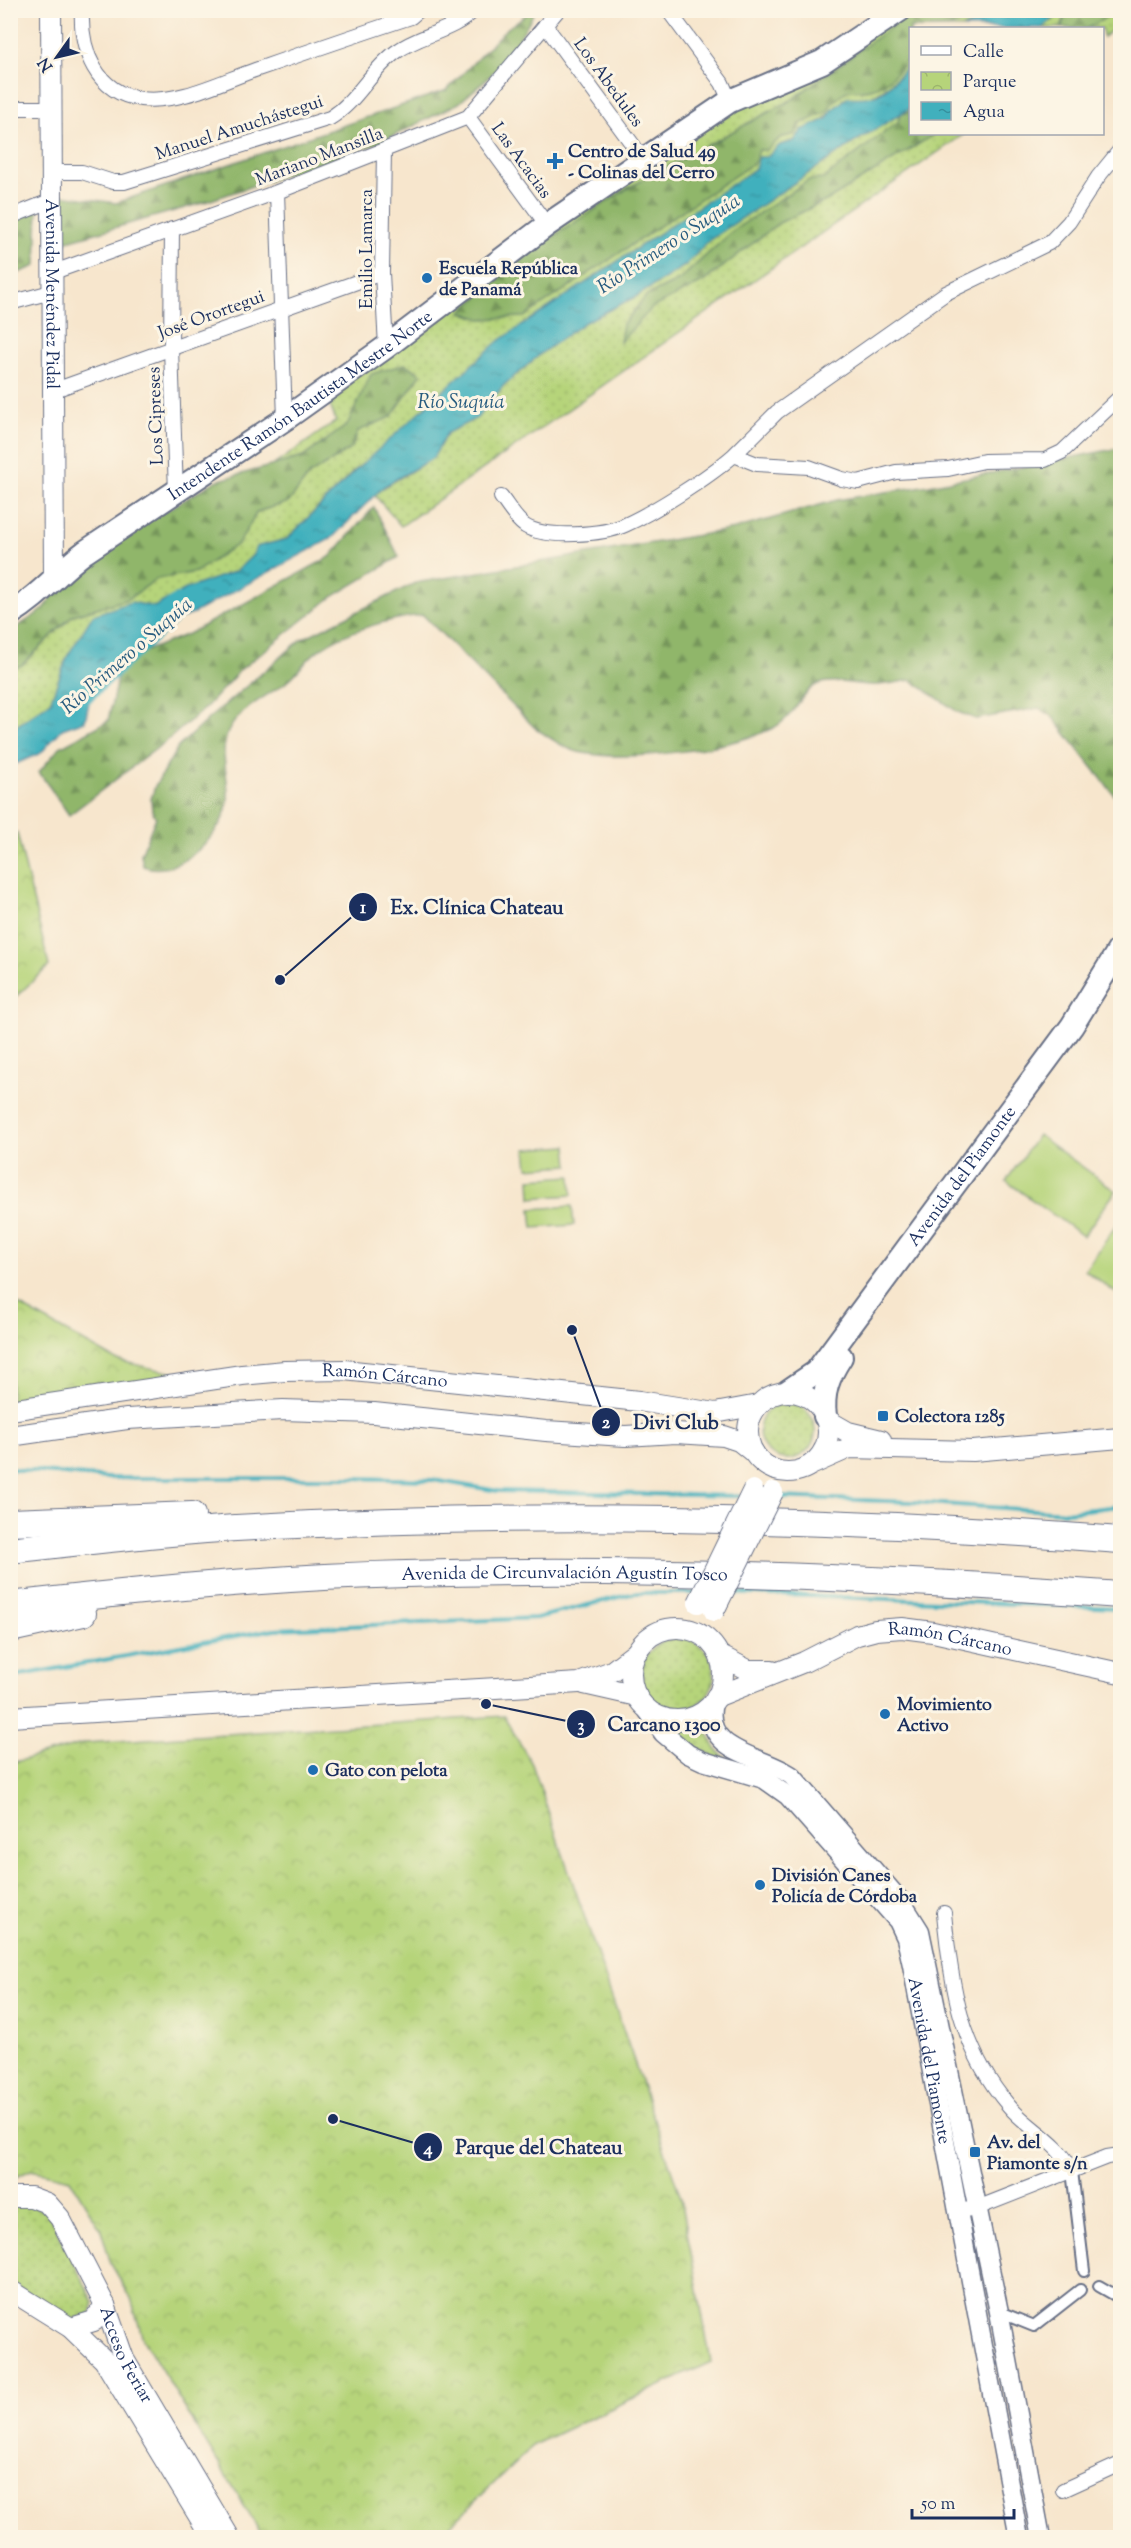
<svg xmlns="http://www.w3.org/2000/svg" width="1131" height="2548" font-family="'Sorts Mill Goudy',serif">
<defs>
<pattern id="grass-dots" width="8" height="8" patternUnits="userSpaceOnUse" patternTransform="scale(1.5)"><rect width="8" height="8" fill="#b6d47a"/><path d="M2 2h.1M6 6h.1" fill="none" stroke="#9cb66c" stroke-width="1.8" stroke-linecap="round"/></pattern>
<pattern id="forest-firs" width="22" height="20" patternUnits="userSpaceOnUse" patternTransform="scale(1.5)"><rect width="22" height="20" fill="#90b66a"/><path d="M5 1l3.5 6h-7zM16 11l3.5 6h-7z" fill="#75945a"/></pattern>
<pattern id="park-crowns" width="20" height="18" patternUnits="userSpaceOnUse" patternTransform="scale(1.5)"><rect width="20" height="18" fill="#b6d47a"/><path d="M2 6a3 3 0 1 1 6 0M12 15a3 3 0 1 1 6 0" fill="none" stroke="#9cb66c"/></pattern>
<pattern id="water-ripples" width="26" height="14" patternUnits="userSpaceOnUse" patternTransform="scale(1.5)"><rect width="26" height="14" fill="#41b0bd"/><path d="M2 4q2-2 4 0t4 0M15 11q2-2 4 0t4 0" fill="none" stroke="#36909d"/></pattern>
</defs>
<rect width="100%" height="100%" fill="#fcf5e5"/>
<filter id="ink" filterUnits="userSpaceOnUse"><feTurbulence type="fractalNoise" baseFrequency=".0167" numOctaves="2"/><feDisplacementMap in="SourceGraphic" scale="12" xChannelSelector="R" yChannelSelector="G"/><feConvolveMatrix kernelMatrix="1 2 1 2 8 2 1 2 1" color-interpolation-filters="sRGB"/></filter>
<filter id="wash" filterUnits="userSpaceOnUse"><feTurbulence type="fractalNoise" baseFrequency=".008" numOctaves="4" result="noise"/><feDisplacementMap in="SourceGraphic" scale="24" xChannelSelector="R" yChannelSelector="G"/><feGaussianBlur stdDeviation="1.35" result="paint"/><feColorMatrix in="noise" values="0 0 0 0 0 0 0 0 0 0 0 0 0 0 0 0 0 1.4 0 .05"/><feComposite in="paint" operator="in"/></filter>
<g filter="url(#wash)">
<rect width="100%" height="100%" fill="#f7e6cd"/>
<!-- grass -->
<path fill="url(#grass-dots)" stroke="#68826c" stroke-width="1.5" d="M 900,11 L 985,11 L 982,21 L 963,28 L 910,28 L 910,63 C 884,94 871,99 832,110 C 823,125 805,126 794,141 L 780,145 L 755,169 L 524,324 L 364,463 L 377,492 L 433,458 L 447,433 L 477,418 L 504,385 L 543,352 L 585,322 L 637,296 L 686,265 L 708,241 L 861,138 L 910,108 L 910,134 L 964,134 L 401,526 L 371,491 L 357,468 L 287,539 L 257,547 C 245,576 212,578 187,589 C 176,594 165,601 154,607 L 131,602 L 68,655 L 50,702 L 11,730 L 11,657 L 101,587 L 336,421 L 324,391 L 730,101 Z
M 1063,11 L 1120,11 L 1120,24 L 1103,37 L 1102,28 L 1042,28 Z
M759 1431a28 28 0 1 1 56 0a28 28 0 1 1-56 0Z
M642 1674a36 36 0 1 1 72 0a36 36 0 1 1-72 0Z
M 703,1724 L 716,1749 L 731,1764 L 701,1750 L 671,1728 L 690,1729 Z
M 19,2201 L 47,2211 L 94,2302 L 91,2313 L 72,2320 L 11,2283 L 10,2202 Z"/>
<!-- forest -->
<path fill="url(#forest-firs)" stroke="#567264" stroke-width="1.5" d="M 531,11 L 535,11 L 505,63 L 459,103 L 379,143 L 199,204 L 64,242 L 62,195 L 116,203 L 447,90 L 505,30 Z
M 913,11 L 983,11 L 982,14 L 948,28 L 910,28 L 910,56 C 890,81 881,93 848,90 L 832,103 L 827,112 L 802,123 L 795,134 L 780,138 L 767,150 L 759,150 L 755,162 L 524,317 L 481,319 L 461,312 L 537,247 L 628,188 L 791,100 Z
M 1073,11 L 1073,10 L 1117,11 L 1088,28 L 1061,28 L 1065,16 Z
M 910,112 L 910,134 L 935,134 L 830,199 L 779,223 L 703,282 L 653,307 L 620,342 L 623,324 L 646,296 L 679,280 L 734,230 L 809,180 L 823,179 L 898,122 L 900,114 Z
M 38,209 L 36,266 L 11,276 L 11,223 Z
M 405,364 L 421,374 L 391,417 L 358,431 L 352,448 L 309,475 L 289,502 L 257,512 L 239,543 L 196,572 L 157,579 L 128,599 L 73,615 L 22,665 L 11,669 L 11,631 L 44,609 L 64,578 L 92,555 L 216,481 L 303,457 L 347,425 L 371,374 Z
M 1120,448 L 1120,802 L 1051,715 L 1039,708 L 976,719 L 958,712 L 911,680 C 900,682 890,684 879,685 C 860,687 834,677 816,685 C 801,692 795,718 771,729 C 726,749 631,762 583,753 C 565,750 549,737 535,728 L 423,615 C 392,618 345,631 320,649 C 306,658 298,674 284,684 C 265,697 240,709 229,730 C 218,752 229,775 228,798 C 227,831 179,880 143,866 L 141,854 L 156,817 L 152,811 L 151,799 L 155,786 L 178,747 L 208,719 L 302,639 L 415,583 L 735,529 L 837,500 L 929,485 Z
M 374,507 L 399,557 L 332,597 L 240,670 L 207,706 L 169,739 L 69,815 L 39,772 L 60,747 L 108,721 L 121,661 L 188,634 L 330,557 Z"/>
<!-- park -->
<path fill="url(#park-crowns)" stroke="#68826c" stroke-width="1.5" d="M 17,833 L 49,966 L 11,1001 L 10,835 Z
M 10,1292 L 17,1304 L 116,1360 L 186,1376 L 11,1405 Z
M 504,1716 L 532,1764 L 681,2198 L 711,2362 L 535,2444 L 438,2537 L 263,2537 L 143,2339 L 131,2298 L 111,2264 L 101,2230 L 70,2179 L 31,2170 L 11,2179 L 11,1763 L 86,1743 Z"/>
<!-- pitch -->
<path fill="#b6d47a" stroke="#68826c" stroke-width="1.5" d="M 1038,1135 L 1116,1191 L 1083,1236 L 1006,1181 Z
M 567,1146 L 569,1165 L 528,1168 L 526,1149 Z
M 571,1176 L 572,1195 L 531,1198 L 530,1179 Z
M 572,1206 L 574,1225 L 533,1228 L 531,1209 Z
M 1120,1220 L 1120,1296 L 1085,1270 Z"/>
<!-- water -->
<path fill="url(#water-ripples)" stroke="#2e708e" stroke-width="1.5" d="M 985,11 L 985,10 L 1063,11 L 1042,28 L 963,28 L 982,21 Z
M 910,63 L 910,108 L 861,138 L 708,241 L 686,265 L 637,296 L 585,322 L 543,352 L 504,385 L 477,418 L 447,433 L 433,458 L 384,486 L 332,538 L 190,615 L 154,628 L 98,661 L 85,721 L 62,729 L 41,753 L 11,766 L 11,730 L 50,702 L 68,655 L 93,615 L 131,602 L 154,607 L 186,589 L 236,571 L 253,555 L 256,547 L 287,539 L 358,468 L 496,343 L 755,169 L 759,157 L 767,157 L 780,145 L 794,141 L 802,130 L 827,119 L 832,110 L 848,97 C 881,101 890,87 910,63 Z"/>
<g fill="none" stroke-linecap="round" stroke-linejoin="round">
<!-- stream -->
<path stroke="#41b0bd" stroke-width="4" d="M 10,1469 L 107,1478 L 353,1478 L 433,1480 L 498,1491 L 743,1496
M 777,1497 L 911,1502 L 1066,1512 L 1120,1506
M 732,1593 L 1120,1608
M 10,1677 L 275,1629 L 536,1618 L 635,1593 L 697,1593"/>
<!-- river -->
<path stroke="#41b0bd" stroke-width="24" d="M 68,706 L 178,606"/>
</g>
</g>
<g filter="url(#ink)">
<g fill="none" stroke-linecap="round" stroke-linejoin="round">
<!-- pedestrian casing -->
<g stroke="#686f85" stroke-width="14">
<path id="pedestrian" d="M 1072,2171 L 1084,2271
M 1099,2286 L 1120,2298
M 999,2312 L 1034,2326 L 1080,2290"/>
</g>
<!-- minor casing -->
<g stroke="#686f85" stroke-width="16">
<path id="minor" d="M 82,10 C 80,50 96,93 141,99 C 179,104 220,82 255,70 C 307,52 359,34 411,17 L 419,10
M 668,10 L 722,83 L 730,101
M 545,25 L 644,160
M 10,108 L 50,108
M 468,117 L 547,225
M 384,151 L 382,273 L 386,347
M 51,172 L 82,172 L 113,182 L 124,182 L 330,118 C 357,102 369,72 396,52 C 420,34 453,32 474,10
M 277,192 L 285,419
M 10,217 L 50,201
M 172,229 L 171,348 L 176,493
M 51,273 L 277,192 L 468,117 L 558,10
M 10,303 L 51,292
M 52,391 L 382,273
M 734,455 L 777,412 L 946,293 L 1049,243 L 1069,222 L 1098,177 L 1120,150
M 501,497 C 508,506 516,520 525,526 C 546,539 603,535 625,525 C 656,511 709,477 734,455 L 757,464 L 809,467 L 842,479 L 858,482 L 896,472 L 948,469 L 984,461 L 1045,460 L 1062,452 L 1120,397
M 944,1913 C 951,1985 960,2049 1009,2106 C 1028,2129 1060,2143 1072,2171
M 958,2211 L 977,2208 L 1107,2157 L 1120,2155
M 1063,2490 L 1120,2464"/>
</g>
<!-- tertiary casing -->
<g stroke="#686f85" stroke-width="21">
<g id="tertiary">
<path d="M 713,1703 C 701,1753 763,1755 792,1776 L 903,1904 L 920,1931 L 999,2312 L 1041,2538"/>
<path id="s1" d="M 645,1707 L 663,1733 L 688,1754 L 703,1761 L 764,1779 L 788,1796 L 898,1921 L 906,1938 L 912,1965 L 1019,2538"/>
</g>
</g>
<!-- secondary casing -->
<g stroke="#686f85" stroke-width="22">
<g id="secondary">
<path id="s2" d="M 51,10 L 54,577"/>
<circle cx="788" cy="1432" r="40"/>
<path id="s3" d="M 10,1410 L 242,1375 L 285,1371 L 344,1370 L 639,1401 L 715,1413 L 758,1405"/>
<path d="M 827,1420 L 848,1432 L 881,1440"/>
<path d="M 10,1436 L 127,1419 L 283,1410 L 374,1413 L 546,1431 L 625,1436 L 676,1433 L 724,1436 L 739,1441 L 754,1453"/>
<path d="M 813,1464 L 849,1448 L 973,1451 L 1120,1438"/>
<circle cx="677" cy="1674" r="46"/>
<path d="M 719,1655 L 748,1670 L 772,1670"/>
<path d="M 584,1684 L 637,1696"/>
<path id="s4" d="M 716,1697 L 804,1662 L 857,1635 L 876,1630 L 902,1628 L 933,1632 L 1120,1673"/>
<path d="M 10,1717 L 579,1683 L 612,1671 L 638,1651"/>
<path id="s5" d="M 10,2197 L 31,2197 L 47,2203 L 60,2218 L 105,2305 L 124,2359 L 230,2538"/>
<path d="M 10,2290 L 71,2328 L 104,2360 L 212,2538"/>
<path d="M 71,2328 L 94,2321 L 105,2305"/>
</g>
</g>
<!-- primary casing -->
<g stroke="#686f85" stroke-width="26">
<g id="primary">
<path id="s6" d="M 10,614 C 40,596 58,572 85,552 L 285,419 L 386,347 L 547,225 L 730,101 L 822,62 L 900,10"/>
<path id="s7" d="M 788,1391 L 816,1372 L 1072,1026 L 1120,948"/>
<path d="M 825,1416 C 822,1393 828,1377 841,1357"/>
</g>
</g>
<!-- motorway casing -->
<g stroke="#686f85" stroke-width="28">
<g id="motorway">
<path d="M 10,1522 L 192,1515"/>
<path d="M 10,1550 C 92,1541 174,1531 255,1527 C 544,1511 833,1518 1120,1540"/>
<path id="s8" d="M 10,1605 C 142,1590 274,1577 406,1574 C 644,1567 883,1578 1120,1595"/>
<path d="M 10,1629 L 83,1613"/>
</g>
</g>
<!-- pedestrian -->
<use href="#pedestrian" stroke="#fff" stroke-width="10"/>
<!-- minor -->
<use href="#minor" stroke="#fff" stroke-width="14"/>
<!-- tertiary -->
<use href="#tertiary" stroke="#fff" stroke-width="18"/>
<!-- secondary -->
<use href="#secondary" stroke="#fff" stroke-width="20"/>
<!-- primary -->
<use href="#primary" stroke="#fff" stroke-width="22"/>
<!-- motorway -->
<use href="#motorway" stroke="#fff" stroke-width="26"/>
<!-- secondary-bridge casing -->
<g stroke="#686f85" stroke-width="22" stroke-linecap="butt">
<path id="secondary-bridge" d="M 698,1603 L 753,1490
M 714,1611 L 773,1492"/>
</g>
<!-- secondary-bridge -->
<use href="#secondary-bridge" stroke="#fff" stroke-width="20"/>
</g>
</g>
<!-- markers -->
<g fill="#1f6fb2" stroke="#fcf5e5" stroke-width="2">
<path d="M552 152h6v6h6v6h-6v6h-6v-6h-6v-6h6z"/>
<circle cx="427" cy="278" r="6"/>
<rect x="877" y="1410" width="12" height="12" rx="3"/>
<circle cx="885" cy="1714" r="6"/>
<circle cx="313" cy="1770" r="6"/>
<circle cx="760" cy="1885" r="6"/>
<rect x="969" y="2146" width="12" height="12" rx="3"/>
</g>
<g text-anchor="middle" stroke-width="6" stroke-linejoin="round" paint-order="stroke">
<!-- street labels -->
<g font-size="18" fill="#1b2f5e" stroke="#fcf5e5">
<text transform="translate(609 82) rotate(54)" y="6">Los Abedules</text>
<text transform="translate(239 127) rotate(-18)" y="6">Manuel Amuchástegui</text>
<text transform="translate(319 156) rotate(-21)" y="6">Mariano Mansilla</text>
<text transform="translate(522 160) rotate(54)" y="6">Las Acacias</text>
<text transform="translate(366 249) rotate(-90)" y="6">Emilio Lamarca</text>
<text dy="6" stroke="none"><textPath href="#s2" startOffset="284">Avenida Menéndez Pidal</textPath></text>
<text transform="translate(211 314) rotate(-20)" y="6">José Orortegui</text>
<text dy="6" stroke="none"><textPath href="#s6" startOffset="358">Intendente Ramón Bautista Mestre Norte</textPath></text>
<text transform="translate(155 416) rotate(-92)" y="6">Los Cipreses</text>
<text dy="6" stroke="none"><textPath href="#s7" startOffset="278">Avenida del Piamonte</textPath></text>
<text dy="6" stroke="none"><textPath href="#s3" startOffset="378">Ramón Cárcano</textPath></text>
<text dy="6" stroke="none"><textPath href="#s8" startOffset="556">Avenida de Circunvalación Agustín Tosco</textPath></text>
<text dy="6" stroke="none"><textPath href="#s4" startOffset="249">Ramón Cárcano</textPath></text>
<text dy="6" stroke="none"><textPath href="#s1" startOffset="484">Avenida del Piamonte</textPath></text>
<text dy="6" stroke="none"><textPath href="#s5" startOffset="210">Acceso Feriar</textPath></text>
</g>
<!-- poi labels -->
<g font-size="18" font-weight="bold" fill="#1b2f5e" stroke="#fcf5e5" text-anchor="start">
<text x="568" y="157">Centro de Salud 49<tspan x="568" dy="21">- Colinas del Cerro</tspan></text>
<text x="439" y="274">Escuela República<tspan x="439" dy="21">de Panamá</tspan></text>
<text x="895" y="1422">Colectora 1285</text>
<text x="897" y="1710">Movimiento<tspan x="897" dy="21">Activo</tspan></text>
<text x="325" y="1776">Gato con pelota</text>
<text x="772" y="1881">División Canes<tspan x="772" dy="21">Policía de Córdoba</tspan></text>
<text x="987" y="2148">Av. del<tspan x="987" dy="21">Piamonte s/n</tspan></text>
</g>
<!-- water labels -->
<g font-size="20" font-style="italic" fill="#285c7f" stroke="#fcf5e5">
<text transform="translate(668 243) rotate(-33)" y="7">Río Primero o Suquía</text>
<text x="461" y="408">Río Suquía</text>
<text transform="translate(126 655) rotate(-41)" y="7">Río Primero o Suquía</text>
</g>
</g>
<!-- callouts -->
<path fill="none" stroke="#1b2f5e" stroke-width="2" d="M280 980L363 907M572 1330L606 1422M486 1704L581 1724M333 2119L428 2147"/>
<g fill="#1b2f5e" stroke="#fcf5e5" stroke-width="2">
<circle cx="280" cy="980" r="6"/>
<circle cx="572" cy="1330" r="6"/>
<circle cx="486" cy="1704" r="6"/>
<circle cx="333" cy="2119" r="6"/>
<circle cx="363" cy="907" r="15"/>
<circle cx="606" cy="1422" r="15"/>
<circle cx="581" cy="1724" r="15"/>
<circle cx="428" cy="2147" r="15"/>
</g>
<g font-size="18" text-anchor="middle" font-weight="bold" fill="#fff">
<text x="363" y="913">1</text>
<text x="606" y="1428">2</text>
<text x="581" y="1731">3</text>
<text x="428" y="2154">4</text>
</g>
<g font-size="20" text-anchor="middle" font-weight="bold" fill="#1b2f5e" stroke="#fcf5e5" stroke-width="6" stroke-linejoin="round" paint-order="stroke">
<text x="477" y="914">Ex. Clínica Chateau</text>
<text x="676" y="1429">Divi Club</text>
<text x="664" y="1731">Carcano 1300</text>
<text x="539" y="2154">Parque del Chateau</text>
</g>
<!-- margin -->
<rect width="1131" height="2548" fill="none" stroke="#fcf5e5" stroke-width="36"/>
<!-- legend -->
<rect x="909" y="27" width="195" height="108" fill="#fcf5e5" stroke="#a2a6af" stroke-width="1.5"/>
<rect x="921" y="46" width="30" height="9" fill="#ffffff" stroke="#a2a6af" stroke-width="1.5"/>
<text x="963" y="57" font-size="18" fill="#1b2f5e">Calle</text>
<rect x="921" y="72" width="30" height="18" fill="url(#park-crowns)" stroke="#a2a6af" stroke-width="1.5"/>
<text x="963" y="87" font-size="18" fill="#1b2f5e">Parque</text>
<rect x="921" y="102" width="30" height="18" fill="url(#water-ripples)" stroke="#a2a6af" stroke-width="1.5"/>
<text x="963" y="117" font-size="18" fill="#1b2f5e">Agua</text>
<!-- north arrow -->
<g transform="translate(57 57) rotate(236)" stroke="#fcf5e5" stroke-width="4.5" paint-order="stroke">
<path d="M0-4.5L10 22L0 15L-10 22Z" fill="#1b2f5e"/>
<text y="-9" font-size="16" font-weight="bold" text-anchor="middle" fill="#1b2f5e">N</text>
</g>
<!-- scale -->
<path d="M912 2509v9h102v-9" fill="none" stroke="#1b2f5e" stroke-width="3"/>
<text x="921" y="2509" font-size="18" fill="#1b2f5e" stroke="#fcf5e5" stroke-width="4.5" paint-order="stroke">50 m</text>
</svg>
